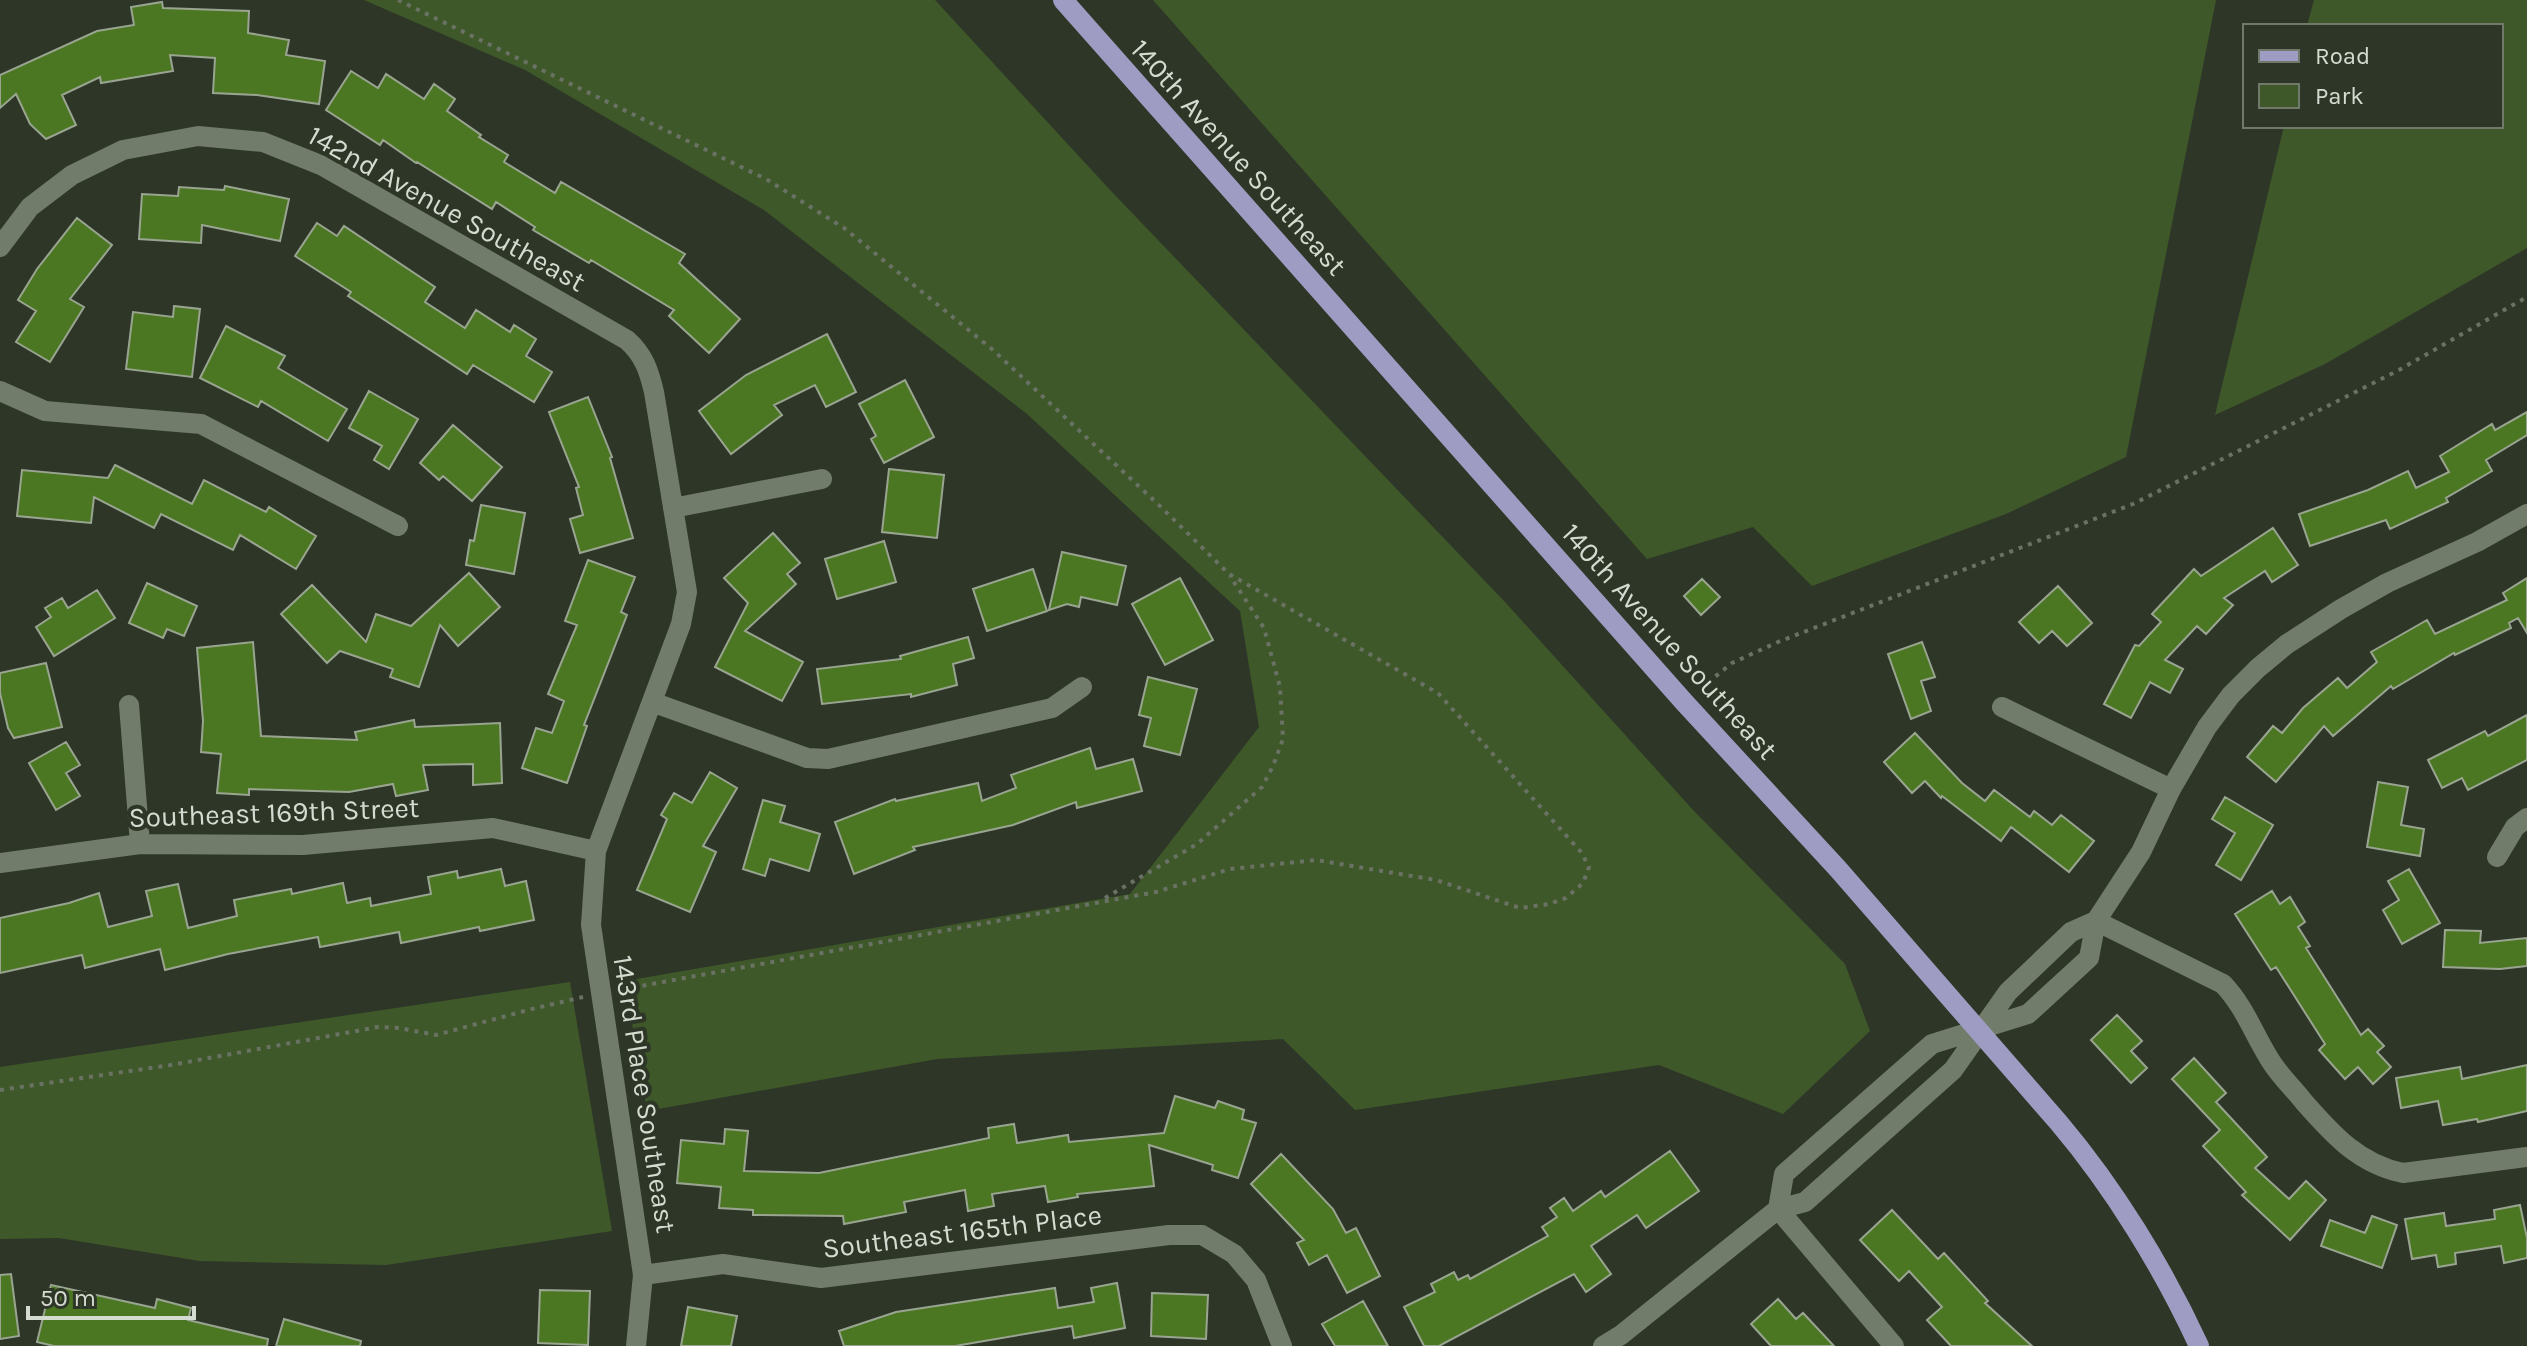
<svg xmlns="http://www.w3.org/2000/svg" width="2527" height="1346" font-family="Karla,sans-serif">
<rect width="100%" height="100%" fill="#2e3727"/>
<!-- green -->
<path fill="#3f582a" d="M 364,0 L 935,0 L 1111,191 L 1504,601 L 1693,810 L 1845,964 L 1870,1031 L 1783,1114 L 1659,1065 L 1355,1110 L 1283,1039 L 937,1059 L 647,1111 L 625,981 L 1130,894 L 1259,727 L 1240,611 L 1027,414 L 764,210 L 525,70 Z
M 1153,0 L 2216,0 L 2126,457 L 2006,514 L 1812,586 L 1753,527 L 1647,559 Z
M 2314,0 L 2527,0 L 2527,248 L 2325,364 L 2215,415 L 2284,126 L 2501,126 L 2501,26 L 2307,26 Z
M 570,982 L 612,1231 L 386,1265 L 200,1261 L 59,1238 L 0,1239 L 0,1067 Z"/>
<!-- building -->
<path fill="#4c7722" stroke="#99a491" stroke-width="2" d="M 162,2 L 163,8 L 249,11 L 248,33 L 289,40 L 286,55 L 325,61 L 319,104 L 257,95 L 213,93 L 215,58 L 170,55 L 173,71 L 101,83 L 100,77 L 62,95 L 76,125 L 46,139 L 30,124 L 16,94 L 0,108 L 0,75 L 97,31 L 134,25 L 131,7 Z
M 351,71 L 378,88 L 386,74 L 424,99 L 434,84 L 455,99 L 447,111 L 481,135 L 479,137 L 508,155 L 504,162 L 555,193 L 561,182 L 685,254 L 679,263 L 740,319 L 709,353 L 669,316 L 674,310 L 591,260 L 589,263 L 533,230 L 535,227 L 496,202 L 492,209 L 417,162 L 416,163 L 383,140 L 380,145 L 326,110 Z
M 225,186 L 289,199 L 280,241 L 202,225 L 201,243 L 139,239 L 142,194 L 178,196 L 179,187 L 224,190 Z
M 77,218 L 112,245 L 70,299 L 84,307 L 50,362 L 16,342 L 36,311 L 18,300 L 37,269 Z
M 317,223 L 337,236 L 344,226 L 435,287 L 425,302 L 465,328 L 476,310 L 510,332 L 514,325 L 536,339 L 526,356 L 552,372 L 534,402 L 473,365 L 467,374 L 348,296 L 351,292 L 295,256 Z
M 174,306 L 200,309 L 192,377 L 126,369 L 133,312 L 173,317 Z
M 226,326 L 285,356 L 278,368 L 347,409 L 328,441 L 261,401 L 258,407 L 200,378 Z
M 827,334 L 856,392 L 826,407 L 815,385 L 774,405 L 782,415 L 731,454 L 699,411 L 746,375 Z
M 905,380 L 934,437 L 884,463 L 871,439 L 876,436 L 859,404 Z
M 369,391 L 418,419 L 389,469 L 374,460 L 382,446 L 349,428 Z
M 588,397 L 612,457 L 610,458 L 633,538 L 580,553 L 570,519 L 583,515 L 576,488 L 579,487 L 549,412 Z
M 2527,412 L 2527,435 L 2486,460 L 2492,471 L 2446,498 L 2448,502 L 2390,529 L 2386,520 L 2310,546 L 2299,514 L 2368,490 L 2408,471 L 2416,488 L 2449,472 L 2440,456 L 2492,424 L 2495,430 Z
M 453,425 L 502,467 L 472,501 L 443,476 L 439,480 L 420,463 Z
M 115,465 L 192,504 L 204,480 L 266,512 L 269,507 L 316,536 L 296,569 L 240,535 L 233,550 L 161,514 L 154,528 L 94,497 L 91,523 L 17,516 L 22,470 L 108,478 Z
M 889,469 L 944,475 L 937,538 L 882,532 Z
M 481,505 L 525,513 L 514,574 L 466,565 L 470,540 L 474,541 Z
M 2273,528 L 2298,565 L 2272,582 L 2265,571 L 2224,598 L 2233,605 L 2206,634 L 2197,626 L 2165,660 L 2183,669 L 2170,693 L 2150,682 L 2131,718 L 2104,704 L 2135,645 L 2139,646 L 2161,622 L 2152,614 L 2194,569 L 2201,576 Z
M 773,533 L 800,563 L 787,574 L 796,584 L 745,631 L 803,662 L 782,701 L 715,667 L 748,603 L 724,578 Z
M 884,541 L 896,582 L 837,599 L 825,559 Z
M 1062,552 L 1126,566 L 1117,605 L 1081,597 L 1079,607 L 1067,604 L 1049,610 Z
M 588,560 L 635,577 L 621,612 L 627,615 L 584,725 L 587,726 L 567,783 L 522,768 L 536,728 L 552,733 L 564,701 L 548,694 L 577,625 L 565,621 Z
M 1033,569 L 1047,611 L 987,631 L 973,589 Z
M 469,573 L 500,607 L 458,646 L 440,625 L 419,687 L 390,677 L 393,669 L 340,651 L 327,663 L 281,614 L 312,585 L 366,642 L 376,614 L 411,626 Z
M 1180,578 L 1213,640 L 1165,665 L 1132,604 Z
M 2527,578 L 2527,633 L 2518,618 L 2509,623 L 2511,628 L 2455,655 L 2454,653 L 2393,689 L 2391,686 L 2333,736 L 2324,726 L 2276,782 L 2247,757 L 2273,726 L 2282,733 L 2303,708 L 2338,678 L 2347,688 L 2377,662 L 2371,652 L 2427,620 L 2435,634 L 2507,600 L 2503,593 Z
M 1702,579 L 1720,597 L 1701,615 L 1684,596 Z
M 147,583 L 197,606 L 184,636 L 167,629 L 163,638 L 129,623 Z
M 2058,586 L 2092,623 L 2067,646 L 2052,631 L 2039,643 L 2019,622 Z
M 97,590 L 115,618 L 54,656 L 36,627 L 51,617 L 45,608 L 62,598 L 68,608 Z
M 968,637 L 974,658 L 953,664 L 957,685 L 911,697 L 911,694 L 822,704 L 817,669 L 901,659 L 900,656 Z
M 253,642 L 261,736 L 357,740 L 355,732 L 414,720 L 415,727 L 500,723 L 502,783 L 473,785 L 473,764 L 423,765 L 428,790 L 396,796 L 393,784 L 349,792 L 249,789 L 249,795 L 217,793 L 221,754 L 201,752 L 203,721 L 197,648 Z
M 1922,642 L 1935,677 L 1921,681 L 1931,711 L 1911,719 L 1888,654 Z
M 46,663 L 62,727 L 14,738 L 8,728 L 0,693 L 0,673 Z
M 1148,677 L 1197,689 L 1180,755 L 1144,746 L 1151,718 L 1139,715 Z
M 2527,715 L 2527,760 L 2468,790 L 2462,778 L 2442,788 L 2428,760 L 2485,731 L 2488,736 Z
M 1915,733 L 1962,783 L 1985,801 L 1994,790 L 2030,817 L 2034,811 L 2052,825 L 2061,815 L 2094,841 L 2069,872 L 2011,827 L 2001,841 L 1942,796 L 1941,798 L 1925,781 L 1912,793 L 1884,762 Z
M 66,742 L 80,765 L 66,773 L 80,796 L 56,810 L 29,763 Z
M 1090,748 L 1096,769 L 1133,759 L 1142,791 L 1077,808 L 1076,802 L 1013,825 L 913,847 L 915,850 L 854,874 L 835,822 L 895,799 L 896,801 L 978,783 L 982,801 L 1016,788 L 1011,775 Z
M 710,772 L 737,788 L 703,846 L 716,852 L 690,912 L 637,890 L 667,819 L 661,815 L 674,793 L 692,803 Z
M 2378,782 L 2408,787 L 2401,825 L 2424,829 L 2420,856 L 2367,847 Z
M 2225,797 L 2273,825 L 2241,880 L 2216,865 L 2235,833 L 2212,819 Z
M 763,800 L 785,806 L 780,822 L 820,834 L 809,871 L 770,859 L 765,876 L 743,869 Z
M 501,869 L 505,886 L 526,881 L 534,920 L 480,931 L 479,927 L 401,943 L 399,932 L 320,947 L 318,937 L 228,954 L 165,970 L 160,949 L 85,968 L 82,955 L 0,973 L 0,918 L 69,903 L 99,893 L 108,927 L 152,916 L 146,891 L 178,884 L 188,928 L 237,916 L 234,900 L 291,889 L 292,894 L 343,883 L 347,903 L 370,898 L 371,906 L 431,894 L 428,877 L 457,871 L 458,878 Z
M 2409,869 L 2440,923 L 2402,944 L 2383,910 L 2399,900 L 2388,881 Z
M 2272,891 L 2280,904 L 2290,897 L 2305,922 L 2298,927 L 2310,946 L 2306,948 L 2361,1035 L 2368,1029 L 2384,1046 L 2377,1052 L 2391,1067 L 2373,1084 L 2358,1067 L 2345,1079 L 2319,1050 L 2325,1044 L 2276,967 L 2271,970 L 2235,914 Z
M 2445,930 L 2481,931 L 2480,943 L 2527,938 L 2527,966 L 2500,969 L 2443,967 Z
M 2117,1015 L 2142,1041 L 2131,1051 L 2147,1068 L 2131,1083 L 2091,1040 Z
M 2194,1058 L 2226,1093 L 2216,1102 L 2267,1157 L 2255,1168 L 2289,1199 L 2306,1181 L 2326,1200 L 2290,1240 L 2242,1195 L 2246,1192 L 2203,1146 L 2220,1130 L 2172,1079 Z
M 2527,1065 L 2527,1111 L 2478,1122 L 2477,1119 L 2443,1125 L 2438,1101 L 2401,1108 L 2396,1078 L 2460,1067 L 2462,1079 Z
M 1175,1096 L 1215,1108 L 1218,1101 L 1244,1110 L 1242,1119 L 1256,1123 L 1238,1178 L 1212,1170 L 1213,1165 L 1149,1145 L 1154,1186 L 1077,1194 L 1078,1197 L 1048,1202 L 1045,1186 L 992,1194 L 994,1206 L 968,1211 L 965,1190 L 904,1202 L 906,1212 L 844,1224 L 843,1216 L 753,1215 L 753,1210 L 719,1208 L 721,1187 L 677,1183 L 681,1140 L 724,1144 L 725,1129 L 748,1131 L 744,1171 L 819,1173 L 989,1138 L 988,1128 L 1014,1124 L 1017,1143 L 1068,1135 L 1069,1142 L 1164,1133 Z
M 1670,1151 L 1699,1191 L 1646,1228 L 1637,1215 L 1591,1246 L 1611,1274 L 1586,1292 L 1574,1274 L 1439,1346 L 1424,1346 L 1404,1307 L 1435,1292 L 1431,1284 L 1454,1272 L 1458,1280 L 1468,1275 L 1470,1279 L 1548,1236 L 1542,1227 L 1557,1217 L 1550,1208 L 1564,1198 L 1573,1211 L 1601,1191 L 1605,1197 Z
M 1281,1154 L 1333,1209 L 1346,1233 L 1356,1228 L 1380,1276 L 1347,1293 L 1327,1255 L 1309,1265 L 1297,1243 L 1304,1240 L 1251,1184 Z
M 2520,1205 L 2527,1238 L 2527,1258 L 2504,1263 L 2501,1246 L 2455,1253 L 2456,1264 L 2438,1267 L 2436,1255 L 2412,1259 L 2405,1219 L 2444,1213 L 2446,1226 L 2495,1219 L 2494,1210 Z
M 1892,1210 L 1938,1259 L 1944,1253 L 1988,1301 L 1985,1303 L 2032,1346 L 1951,1346 L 1927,1320 L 1942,1307 L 1909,1271 L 1899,1281 L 1860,1240 Z
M 2372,1216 L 2397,1225 L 2382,1268 L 2321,1246 L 2330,1220 L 2365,1233 Z
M 11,1274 L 19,1336 L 0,1339 L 0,1275 Z
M 1117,1283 L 1125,1328 L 1074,1338 L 1072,1326 L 955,1346 L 844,1346 L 839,1331 L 896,1312 L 1055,1288 L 1058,1308 L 1094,1302 L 1091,1288 Z
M 51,1285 L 155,1308 L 157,1299 L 191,1308 L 188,1320 L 268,1339 L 267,1346 L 54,1346 L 37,1342 Z
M 540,1290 L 590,1291 L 588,1345 L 538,1343 Z
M 1152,1293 L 1208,1295 L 1206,1339 L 1151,1336 Z
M 1778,1299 L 1796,1319 L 1803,1313 L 1834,1346 L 1771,1346 L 1751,1324 Z
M 1363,1301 L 1388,1346 L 1335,1346 L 1322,1324 Z
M 688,1307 L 737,1316 L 731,1346 L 681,1346 Z
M 284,1319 L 361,1341 L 360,1346 L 276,1346 Z"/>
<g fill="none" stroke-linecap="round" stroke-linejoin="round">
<!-- path -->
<path stroke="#6a7264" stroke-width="4" stroke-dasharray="4 6" stroke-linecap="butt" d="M 398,0 L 766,179 L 844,228 L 993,350 L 1162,508 L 1229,574 L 1438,693 L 1581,852 L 1589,867 L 1583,883 L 1566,898 L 1549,904 L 1520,908 L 1436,880 L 1316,860 L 1230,869 L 1156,892 L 619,990
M 1700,689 L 1732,663 L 1778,642 L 2133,504 L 2399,370 L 2527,297
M 1105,898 L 1197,844 L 1262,787 L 1273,766 L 1283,739 L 1280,687 L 1264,628 L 1230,576
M 0,1090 L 171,1065 L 378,1027 L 399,1028 L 436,1035 L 532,1009 L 583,997"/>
<!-- minor -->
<path stroke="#717c6a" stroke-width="20" d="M 0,247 L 30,207 L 72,175 L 123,150 L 198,136 L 263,142 L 323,166 L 627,340 C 644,355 649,371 654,392 L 687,592 L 681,624 L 596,851 L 591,925 L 643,1275 L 636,1346
M 0,391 L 45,411 L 201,424 L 398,526
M 673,508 L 822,479
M 652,702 L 807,758 L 828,759 L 1052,708 L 1082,687
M 129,705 L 140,844
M 2002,707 L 2171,789
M 2497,857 L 2515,827 L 2527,818
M 0,863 L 140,844 L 303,845 L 493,828 L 596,851
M 2096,921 L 2223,984 C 2245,1007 2255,1037 2272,1063 C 2281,1077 2294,1089 2304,1102 C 2333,1135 2359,1164 2403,1173 L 2527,1157
M 1778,1209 L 1784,1174 L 1932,1044 L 2028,1014 L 2089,958 L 2096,921 L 2141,852 L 2171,789 L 2207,727 L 2231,695 L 2258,668 L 2287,644 L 2341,609 L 2387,583 L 2477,542 L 2527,514
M 1778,1209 L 1894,1346
M 643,1275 L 723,1264 L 821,1278 L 1169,1235 L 1202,1235 L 1234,1254 L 1256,1280 L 1282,1346
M 1603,1346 L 1621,1335 L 1778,1209 L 1805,1202 L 1953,1070 L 2008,992 L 2071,932 L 2096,921"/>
<!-- major -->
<path stroke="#9f9cc3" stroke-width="20" d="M 1063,0 L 1684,702 L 1838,869 L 2059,1123 C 2114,1188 2163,1268 2199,1346"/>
</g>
<g text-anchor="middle" stroke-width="8" stroke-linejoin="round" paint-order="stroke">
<!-- street labels -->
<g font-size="28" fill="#d5dbd1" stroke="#2e3727">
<text transform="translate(1239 157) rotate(48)" y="10">140th Avenue Southeast</text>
<text transform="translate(447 208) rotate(29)" y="10">142nd Avenue Southeast</text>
<text transform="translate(1670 641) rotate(48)" y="10">140th Avenue Southeast</text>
<text transform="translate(274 812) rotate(-2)" y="10">Southeast 169th Street</text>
<text transform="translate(645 1094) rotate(81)" y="10">143rd Place Southeast</text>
<text transform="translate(962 1231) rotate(-7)" y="10">Southeast 165th Place</text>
</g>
</g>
<!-- legend -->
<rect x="2243" y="24" width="260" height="104" fill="#2e3727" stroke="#71796b" stroke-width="2"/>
<rect x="2259" y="50" width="40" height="12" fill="#9f9cc3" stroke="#71796b" stroke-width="2"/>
<text x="2315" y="64" font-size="24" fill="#d5dbd1">Road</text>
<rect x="2259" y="84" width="40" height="24" fill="#3f582a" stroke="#71796b" stroke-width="2"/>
<text x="2315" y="104" font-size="24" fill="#d5dbd1">Park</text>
<!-- scale -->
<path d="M28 1306v12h166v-12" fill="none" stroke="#d5dbd1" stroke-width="4"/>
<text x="40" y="1306" font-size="24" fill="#d5dbd1" stroke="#2e3727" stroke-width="6" paint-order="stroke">50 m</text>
</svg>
